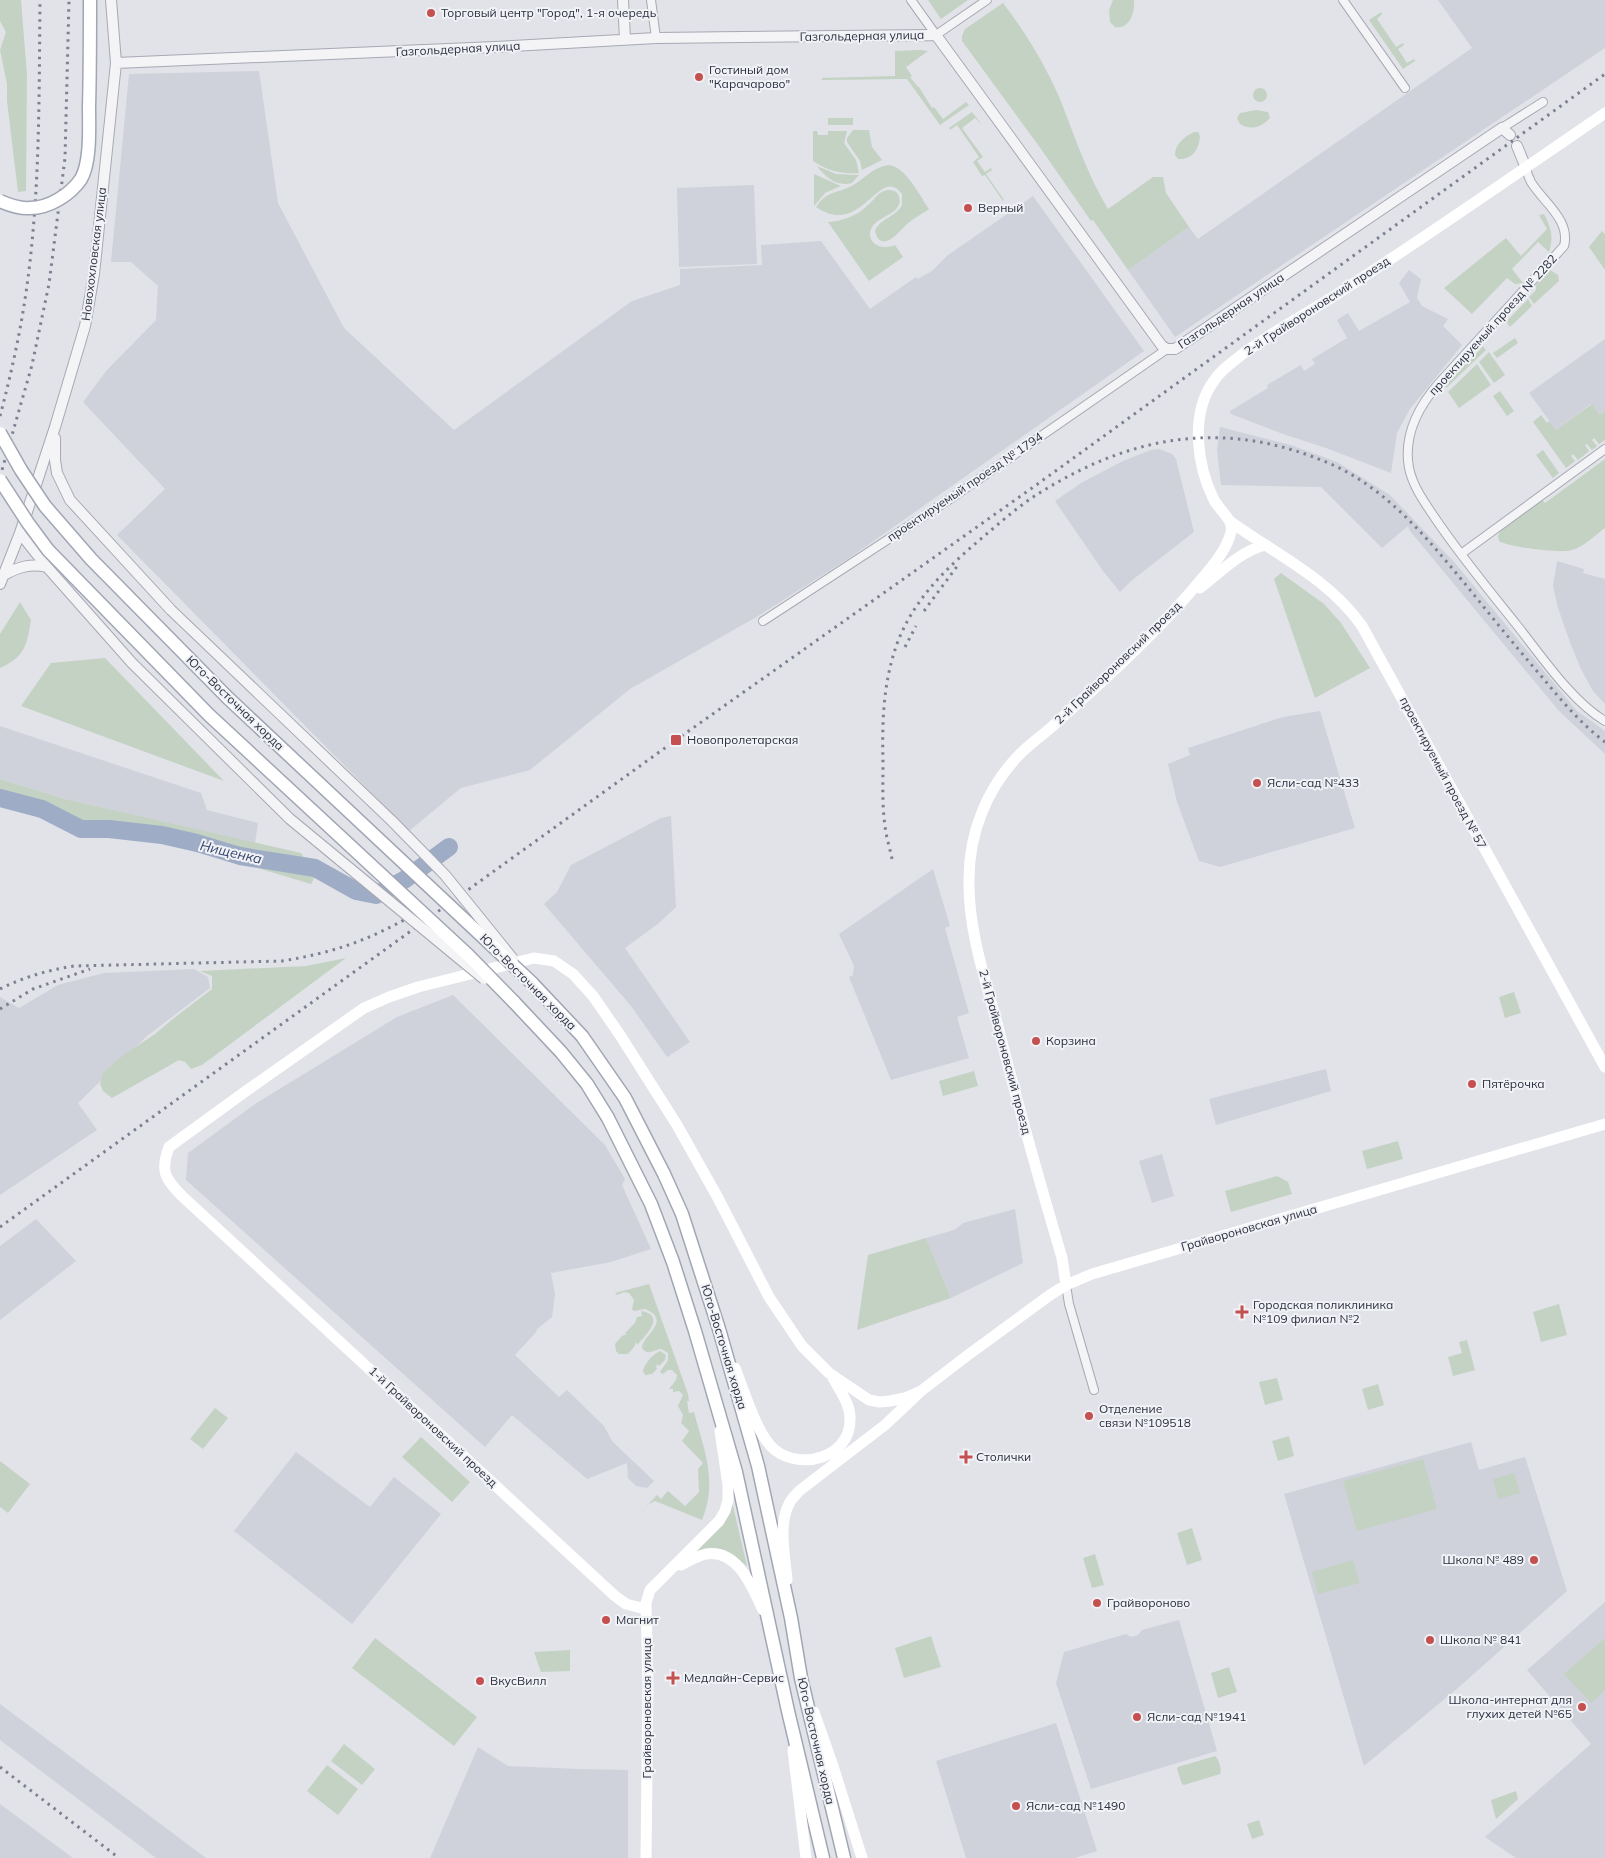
<svg xmlns="http://www.w3.org/2000/svg" width="1605" height="1858" font-family="Mulish,sans-serif">
<rect width="100%" height="100%" fill="#e1e3e9"/>
<!-- built -->
<path fill="#cfd2da" d="M 1438,0 L 1605,0 L 1605,48 L 1175,337 L 1128,270 L 1189,227 L 1198,239 L 1472,48 Z
M 259,71 L 278,203 L 344,328 L 454,430 L 632,301 L 680,285 L 680,269 L 762,265 L 761,245 L 821,241 L 870,309 L 916,277 L 918,279 L 932,271 L 948,255 L 1033,196 L 1144,351 L 848,559 L 758,616 L 630,689 L 530,770 L 461,788 L 409,831 L 117,535 L 165,489 L 83,402 L 107,370 L 156,320 L 158,286 L 131,262 L 111,262 L 129,74 Z
M 754,185 L 757,264 L 679,267 L 677,188 Z
M 1409,270 L 1421,279 L 1417,298 L 1422,306 L 1448,319 L 1443,326 L 1462,345 L 1410,409 L 1397,433 L 1391,473 L 1326,448 L 1283,434 L 1231,414 L 1230,411 L 1268,388 L 1267,385 L 1301,365 L 1304,371 L 1315,364 L 1312,359 L 1347,338 L 1337,320 L 1348,313 L 1359,331 L 1410,302 L 1399,283 Z
M 1605,339 L 1605,411 L 1599,415 L 1591,404 L 1556,430 L 1529,393 Z
M 1220,427 L 1291,445 L 1337,462 L 1390,495 L 1455,563 L 1576,710 L 1605,731 L 1605,754 L 1559,711 L 1410,531 L 1408,526 L 1382,548 L 1321,487 L 1221,485 L 1217,450 Z
M 1159,449 L 1172,454 L 1176,459 L 1194,532 L 1131,581 L 1120,592 L 1103,571 L 1055,501 L 1081,483 L 1123,461 L 1151,450 Z
M 1557,561 L 1584,569 L 1583,573 L 1605,579 L 1605,704 L 1593,691 L 1581,669 L 1571,645 L 1558,608 L 1553,586 Z
M 1320,711 L 1355,828 L 1220,867 L 1199,861 L 1177,802 L 1168,764 L 1190,755 L 1188,748 L 1283,717 Z
M 0,726 L 201,793 L 207,810 L 258,823 L 255,843 L 65,799 L 0,779 Z
M 671,816 L 676,907 L 659,923 L 625,948 L 690,1042 L 667,1057 L 631,1006 L 544,904 L 557,892 L 571,865 L 661,818 Z
M 933,869 L 950,926 L 945,928 L 969,1013 L 957,1017 L 969,1058 L 891,1080 L 849,977 L 853,975 L 854,966 L 839,934 Z
M 194,969 L 208,977 L 210,988 L 147,1036 L 78,1103 L 97,1130 L 0,1195 L 0,997 L 19,1008 L 58,985 L 104,973 Z
M 453,995 L 605,1145 L 625,1179 L 622,1185 L 651,1249 L 611,1262 L 551,1273 L 555,1294 L 552,1317 L 536,1330 L 537,1331 L 515,1355 L 559,1397 L 567,1390 L 604,1426 L 612,1441 L 654,1481 L 647,1488 L 636,1486 L 628,1478 L 627,1463 L 587,1479 L 512,1415 L 485,1447 L 186,1180 L 188,1153 L 255,1104 L 397,1017 Z
M 1326,1069 L 1331,1091 L 1216,1125 L 1209,1099 Z
M 1162,1154 L 1174,1196 L 1152,1203 L 1139,1161 Z
M 1015,1209 L 1023,1263 L 951,1298 L 926,1238 L 954,1230 L 963,1223 Z
M 36,1219 L 76,1261 L 0,1320 L 0,1246 Z
M 1471,1442 L 1479,1470 L 1525,1457 L 1567,1591 L 1459,1687 L 1364,1766 L 1284,1494 Z
M 296,1452 L 370,1507 L 394,1477 L 441,1514 L 352,1624 L 234,1531 Z
M 1605,1602 L 1605,1858 L 1516,1858 L 1485,1837 L 1591,1744 L 1527,1670 Z
M 1179,1620 L 1217,1751 L 1091,1789 L 1056,1683 L 1064,1652 L 1126,1634 L 1131,1637 L 1138,1635 L 1142,1630 Z
M 0,1704 L 206,1858 L 156,1858 L 0,1740 Z
M 1056,1723 L 1097,1851 L 1075,1858 L 966,1858 L 936,1761 Z
M 478,1747 L 508,1766 L 579,1769 L 628,1770 L 628,1858 L 430,1858 Z
M 0,1804 L 73,1858 L 0,1858 Z"/>
<!-- green -->
<path fill="#c4d2c3" d="M 0,0 L 21,0 L 27,75 L 26,191 L 18,192 L 7,101 L 7,84 L 0,50 L 6,32 L 0,21 Z
M 928,0 L 968,0 L 941,19 Z
M 1113,0 L 1134,0 C 1135,12 1130,30 1115,27 L 1110,22 L 1109,10 Z
M 1003,3 C 1026,33 1045,64 1060,99 C 1075,137 1087,174 1108,209 L 1153,177 L 1163,177 L 1166,193 L 1189,227 L 1128,270 L 1093,220 L 1091,221 L 1041,149 L 962,41 L 962,36 L 965,29 Z
M 1381,12 L 1382,14 L 1377,19 L 1396,47 L 1403,43 L 1404,45 L 1398,49 L 1407,63 L 1414,59 L 1415,61 L 1403,69 L 1369,20 Z
M 920,50 L 928,51 L 906,67 L 912,76 L 910,77 L 918,87 L 919,87 L 932,108 L 934,107 L 943,119 L 966,102 L 969,105 L 940,125 L 907,79 L 822,80 L 822,78 L 895,76 L 895,51 Z
M1253 95a7 7 0 1 1 14 0a7 7 0 1 1-14 0Z
M 1256,110 L 1268,112 L 1270,118 C 1262,127 1251,131 1240,124 L 1237,118 L 1240,113 Z
M 972,112 L 982,125 L 975,118 L 962,128 L 983,157 L 977,161 L 985,172 L 991,168 L 992,170 L 986,174 L 1004,200 L 1003,201 L 985,175 L 982,176 L 973,162 L 979,157 L 957,125 L 950,130 L 949,128 Z
M 828,118 L 853,118 L 853,125 L 828,125 Z
M 853,130 L 869,130 L 872,147 L 882,160 L 862,170 L 860,161 L 847,142 L 847,138 Z
M 813,131 L 817,131 L 818,135 L 828,135 L 828,131 L 847,131 L 844,143 L 856,160 L 859,173 C 842,174 827,171 813,161 Z
M 1194,132 L 1198,132 L 1200,136 C 1199,150 1192,160 1178,159 L 1175,155 C 1175,144 1185,136 1194,132 Z
M 889,165 C 906,167 920,196 929,209 C 922,214 912,219 905,226 C 898,233 881,254 875,231 C 879,219 896,217 902,205 L 902,194 C 879,163 862,239 816,207 C 828,189 839,194 855,184 C 867,176 874,167 889,165 Z
M 817,166 L 836,174 L 859,175 L 852,183 C 837,187 826,178 817,166 Z
M 814,174 L 841,186 L 825,193 L 814,206 Z
M 887,190 C 893,190 898,191 899,197 C 904,213 878,216 872,227 C 864,243 882,251 895,245 L 903,257 L 869,281 L 828,222 C 843,221 857,216 868,205 C 875,199 878,192 887,190 Z
M 1544,214 C 1551,227 1554,237 1549,252 L 1538,242 L 1512,269 L 1523,283 L 1515,284 L 1507,278 L 1472,314 L 1444,288 L 1506,238 L 1521,256 L 1547,229 L 1539,215 Z
M 1602,231 L 1605,234 L 1605,270 L 1589,247 Z
M 1550,270 L 1558,275 L 1559,281 L 1534,304 L 1529,297 L 1536,290 L 1536,285 Z
M 1528,299 L 1532,306 L 1510,327 L 1506,322 Z
M 1515,338 L 1518,343 L 1497,358 L 1493,353 Z
M 1483,346 L 1486,350 L 1446,388 L 1445,385 L 1466,362 L 1468,363 Z
M 1489,352 L 1505,375 L 1494,383 L 1479,362 Z
M 1477,364 L 1491,385 L 1459,408 L 1448,392 Z
M 1500,391 L 1514,411 L 1507,416 L 1493,396 Z
M 1592,404 L 1599,415 L 1605,411 L 1605,440 L 1599,444 L 1594,438 L 1592,440 L 1597,446 L 1592,450 L 1587,444 L 1585,445 L 1589,451 L 1578,460 L 1573,454 L 1571,456 L 1575,461 L 1566,468 L 1533,422 L 1541,415 L 1547,423 L 1549,421 L 1556,430 Z
M 1543,450 L 1559,473 L 1553,478 L 1536,455 Z
M 1605,459 L 1605,528 C 1595,535 1584,547 1572,550 C 1561,554 1509,547 1499,541 L 1498,536 L 1501,530 L 1542,500 L 1545,503 Z
M 1281,573 L 1324,604 L 1341,623 L 1370,668 L 1315,698 L 1274,579 Z
M 20,602 L 31,620 C 27,645 25,657 0,668 L 0,634 Z
M 105,658 L 224,781 L 21,706 L 51,663 Z
M 0,779 L 65,799 L 301,853 L 315,876 L 311,884 L 187,847 L 0,805 Z
M 346,958 L 202,1065 L 191,1069 L 185,1062 L 179,1060 L 112,1098 L 103,1091 L 100,1084 L 103,1073 L 122,1056 L 155,1034 L 174,1018 L 212,989 L 212,976 L 200,971 L 306,966 Z
M 1514,992 L 1521,1013 L 1505,1018 L 1499,997 Z
M 974,1071 L 978,1086 L 943,1096 L 939,1081 Z
M 1398,1141 L 1403,1159 L 1367,1169 L 1362,1151 Z
M 1277,1176 L 1288,1182 L 1292,1194 L 1231,1212 L 1225,1191 Z
M 926,1238 L 951,1298 L 857,1330 L 868,1255 Z
M 649,1284 L 688,1394 L 689,1401 L 687,1401 L 689,1413 L 694,1412 C 704,1450 718,1481 702,1520 L 655,1501 L 649,1504 L 620,1535 L 657,1495 L 661,1499 L 668,1491 L 685,1506 L 699,1492 L 698,1469 L 703,1463 L 682,1441 L 689,1431 L 681,1423 L 683,1415 L 678,1406 L 683,1395 L 679,1391 L 673,1392 L 673,1389 L 669,1389 L 676,1380 L 677,1375 L 672,1370 L 668,1370 L 663,1374 L 660,1372 L 668,1360 L 668,1353 L 661,1349 C 654,1349 648,1357 642,1348 C 642,1336 673,1320 645,1309 L 634,1311 L 632,1309 L 634,1300 L 629,1293 L 624,1292 L 617,1295 L 615,1293 Z
M 1559,1304 L 1567,1335 L 1541,1342 L 1533,1312 Z
M 641,1311 C 667,1315 645,1336 637,1345 L 636,1342 L 634,1347 L 628,1354 L 619,1354 L 616,1351 L 615,1344 L 622,1336 L 627,1334 L 625,1333 L 635,1323 L 637,1317 L 642,1316 Z
M 1467,1340 L 1475,1370 L 1453,1376 L 1448,1357 L 1462,1353 L 1459,1342 Z
M 660,1351 L 666,1355 L 665,1360 L 659,1366 L 658,1364 L 656,1366 L 657,1369 L 652,1374 L 645,1375 L 643,1371 C 644,1364 653,1354 660,1351 Z
M 1277,1378 L 1283,1400 L 1265,1405 L 1259,1382 Z
M 1378,1384 L 1384,1405 L 1368,1410 L 1362,1389 Z
M 215,1408 L 228,1418 L 203,1449 L 190,1439 Z
M 1289,1436 L 1294,1456 L 1278,1461 L 1272,1441 Z
M 421,1437 L 470,1482 L 452,1502 L 402,1457 Z
M 1423,1459 L 1437,1509 L 1357,1531 L 1343,1481 Z
M 0,1461 L 30,1484 L 8,1513 L 0,1507 Z
M 1514,1473 L 1520,1493 L 1498,1499 L 1493,1479 Z
M 732,1502 L 747,1566 C 732,1554 711,1546 692,1552 Z
M 1192,1528 L 1202,1560 L 1187,1565 L 1177,1533 Z
M 1095,1554 L 1104,1585 L 1092,1588 L 1083,1558 Z
M 1353,1560 L 1360,1583 L 1318,1594 L 1312,1572 Z
M 931,1636 L 941,1667 L 904,1678 L 895,1648 Z
M 375,1638 L 477,1717 L 454,1746 L 352,1668 Z
M 1605,1638 L 1605,1690 L 1591,1703 L 1564,1674 Z
M 570,1650 L 570,1671 L 541,1672 L 534,1652 Z
M 1229,1667 L 1237,1692 L 1218,1698 L 1211,1673 Z
M 344,1744 L 375,1769 L 362,1785 L 331,1761 Z
M 1215,1756 C 1219,1759 1222,1770 1220,1774 L 1184,1785 L 1182,1784 L 1177,1769 L 1178,1767 Z
M 327,1765 L 358,1789 L 338,1815 L 307,1791 Z
M 1516,1791 L 1518,1799 L 1496,1819 L 1491,1800 Z
M 1259,1820 L 1264,1835 L 1252,1839 L 1247,1824 Z"/>
<g fill="none" stroke-linecap="round" stroke-linejoin="round">
<!-- river -->
<path stroke="#9facc6" stroke-width="18" d="M 0,798 L 42,809 L 81,829 L 109,829 L 162,835 L 197,843 L 240,856 L 315,868 L 356,891 L 376,895 L 404,880 L 449,847"/>
<!-- minor casing -->
<g stroke="#a7a9b3" stroke-width="10">
<path id="minor" d="M 651,0 L 656,38
M 911,0 L 936,35 L 987,0
M 1343,0 L 1405,88
M 1502,128 L 1543,102
M 1526,168 C 1527,173 1529,178 1531,182 C 1543,202 1571,220 1564,246 L 1439,383 C 1418,407 1403,435 1409,468 C 1413,487 1425,503 1435,518 C 1460,555 1488,589 1516,624 C 1540,654 1572,702 1605,721
M 1461,554 L 1605,449
M 763,621 L 953,497 L 1167,349
M 1066,1285 L 1069,1304 L 1094,1390"/>
</g>
<!-- tertiary casing -->
<g stroke="#a7a9b3" stroke-width="12">
<path id="tertiary" d="M 623,0 L 625,39
M 116,63 L 495,47 L 656,38 L 936,35 L 1162,346 L 1167,349 L 1175,349 L 1502,128 L 1510,135
M 1517,146 L 1526,168
M 55,438 L 55,460 L 57,473 L 70,500 L 171,610
M 20,533 L 47,567 L 132,663
M 4,575 C 18,567 31,563 47,567
M 0,584 L 20,533 L 55,427 L 85,326 L 94,274 L 116,63 L 111,0"/>
</g>
<!-- primary casing -->
<g stroke="#a1a6b3" stroke-width="15">
<path id="primary" d="M 532,983 L 582,1036 L 625,1098 L 664,1174 L 682,1214 L 719,1329 L 758,1466 L 791,1618 L 801,1678 L 844,1858
M 514,1002 L 561,1052 L 587,1084 L 608,1118 L 651,1204 L 673,1262 L 695,1331 L 736,1472 L 788,1711 L 823,1858"/>
</g>
<!-- minor -->
<use href="#minor" stroke="#f4f4f7" stroke-width="8"/>
<!-- tertiary -->
<use href="#tertiary" stroke="#f4f4f7" stroke-width="10"/>
<!-- secondary -->
<path stroke="#fff" stroke-width="11" d="M 1231,522 C 1277,555 1329,579 1362,626 L 1605,1067
M 1200,588 C 1221,572 1239,552 1265,545
M 1066,1285 L 1062,1258 C 1039,1180 1017,1102 997,1023 C 984,976 968,928 969,879 C 969,833 987,788 1019,755 C 1030,744 1043,735 1055,724 C 1103,681 1152,637 1194,588 C 1207,572 1226,553 1231,532 C 1234,520 1220,511 1214,500 C 1197,466 1190,415 1213,382 C 1221,369 1233,362 1244,353 C 1276,329 1312,311 1345,289 C 1433,232 1519,172 1605,113
M 735,1368 C 744,1390 757,1436 775,1450 C 802,1471 850,1457 850,1420 C 851,1405 840,1391 833,1378
M 681,1565 C 689,1561 697,1556 706,1554 C 738,1549 752,1587 763,1610
M 787,1580 C 785,1557 778,1525 789,1504 C 791,1499 796,1495 799,1491 L 885,1425 L 921,1391 L 968,1355 L 1050,1295 L 1066,1285 L 1092,1274 L 1605,1124
M 645,1609 L 626,1604 L 615,1596 L 182,1196 C 165,1179 160,1171 169,1147 L 246,1091 L 364,1008 L 389,997 L 418,987 L 534,958 L 554,961 L 573,974 L 593,996 L 620,1035 L 677,1125 L 718,1198 L 769,1297 L 802,1346 L 829,1373 L 869,1400 L 880,1402 L 890,1401 L 905,1398 L 921,1391
M 814,1712 L 832,1763 L 862,1858
M 793,1750 L 806,1858
M 646,1858 L 648,1685 L 646,1603 L 650,1590 L 719,1521 L 725,1511 L 728,1500 L 728,1485 L 720,1431"/>
<!-- primary -->
<use href="#primary" stroke="#fff" stroke-width="12"/>
<!-- rail -->
<path stroke="#7c8091" stroke-width="3" stroke-dasharray="2.5 5" stroke-linecap="butt" d="M 0,416 C 12,371 22,325 28,278 C 40,186 39,93 40,0
M 0,477 L 32,365 L 49,284 L 65,158 L 69,0
M 924,611 L 958,565
M 905,647 L 916,626
M 892,859 C 890,848 886,837 885,826 C 882,805 883,784 883,763 C 882,720 883,682 898,641 C 916,596 948,567 983,537 C 1002,521 1021,504 1041,492 C 1136,433 1229,419 1333,465 C 1388,490 1428,539 1466,585 C 1491,616 1516,647 1542,677 C 1561,700 1581,724 1605,742
M 0,989 C 24,977 48,970 74,966 L 282,961 C 332,953 367,941 411,916
M 0,1009 L 33,989 L 90,969
M 0,1227 L 676,740 L 1032,488 L 1605,74
M 0,1767 L 119,1858"/>
<!-- tertiary-bridge casing -->
<g stroke="#a7a9b3" stroke-width="12" stroke-linecap="butt">
<path id="tertiary-bridge" d="M 171,610 L 392,821 L 445,875 L 513,959
M 132,663 L 290,819 L 484,979"/>
</g>
<!-- primary-bridge casing -->
<g stroke="#a1a6b3" stroke-width="15" stroke-linecap="butt">
<path id="primary-bridge" d="M 0,201 C 9,205 19,209 30,208 C 49,208 70,195 81,179 C 91,162 89,127 89,107 C 90,71 90,36 90,0
M 0,433 L 21,470 L 45,506 L 91,559 L 228,698 L 532,983
M 0,480 L 28,523 L 48,550 L 209,715 L 468,955 L 514,1002"/>
</g>
<!-- tertiary-bridge -->
<use href="#tertiary-bridge" stroke="#f4f4f7" stroke-width="10"/>
<!-- primary-bridge -->
<use href="#primary-bridge" stroke="#fff" stroke-width="12"/>
</g>
<!-- markers -->
<g fill="#c45150" stroke="#f1f2f6" stroke-width="2">
<circle cx="431" cy="13" r="5"/>
<circle cx="699" cy="77" r="5"/>
<circle cx="968" cy="208" r="5"/>
<rect x="670" y="734" width="12" height="12" rx="2.5"/>
<circle cx="1257" cy="783" r="5"/>
<circle cx="1036" cy="1041" r="5"/>
<circle cx="1472" cy="1084" r="5"/>
<path d="M1239.5 1304.5h5v5h5v5h-5v5h-5v-5h-5v-5h5z"/>
<circle cx="1089" cy="1416" r="5"/>
<path d="M963.5 1449.5h5v5h5v5h-5v5h-5v-5h-5v-5h5z"/>
<circle cx="1534" cy="1560" r="5"/>
<circle cx="1097" cy="1603" r="5"/>
<circle cx="606" cy="1620" r="5"/>
<circle cx="1430" cy="1640" r="5"/>
<path d="M670.5 1670.5h5v5h5v5h-5v5h-5v-5h-5v-5h5z"/>
<circle cx="480" cy="1681" r="5"/>
<circle cx="1582" cy="1707" r="5"/>
<circle cx="1137" cy="1717" r="5"/>
<circle cx="1016" cy="1806" r="5"/>
</g>
<g text-anchor="middle" stroke-width="4" stroke-linejoin="round" paint-order="stroke">
<!-- poi labels -->
<g font-size="12" fill="#2b2f3f" stroke="#f1f2f6" text-anchor="start">
<text x="441" y="17">Торговый центр "Город", 1-я очередь</text>
<text x="709" y="74">Гостиный дом<tspan x="709" dy="14">"Карачарово"</tspan></text>
<text x="978" y="212">Верный</text>
<text x="687" y="744">Новопролетарская</text>
<text x="1267" y="787">Ясли-сад №433</text>
<text x="1046" y="1045">Корзина</text>
<text x="1482" y="1088">Пятёрочка</text>
<text x="1253" y="1309">Городская поликлиника<tspan x="1253" dy="14">№109 филиал №2</tspan></text>
<text x="1099" y="1413">Отделение<tspan x="1099" dy="14">связи №109518</tspan></text>
<text x="976" y="1461">Столички</text>
<text x="1524" y="1564" text-anchor="end">Школа № 489</text>
<text x="1107" y="1607">Грайвороново</text>
<text x="616" y="1624">Магнит</text>
<text x="1440" y="1644">Школа № 841</text>
<text x="684" y="1682">Медлайн-Сервис</text>
<text x="490" y="1685">ВкусВилл</text>
<text x="1572" y="1704" text-anchor="end">Школа-интернат для<tspan x="1572" dy="14">глухих детей №65</tspan></text>
<text x="1147" y="1721">Ясли-сад №1941</text>
<text x="1026" y="1810">Ясли-сад №1490</text>
</g>
<!-- street labels -->
<g font-size="12" fill="#2b2f3f" stroke="#f1f2f6">
<text transform="translate(862 36) rotate(-1)" y="4">Газгольдерная улица</text>
<text transform="translate(458 49) rotate(-3)" y="4">Газгольдерная улица</text>
<text transform="translate(94 254) rotate(-83)" y="4">Новохохловская улица</text>
<text transform="translate(1317 306) rotate(-33)" y="4">2-й Грайвороновский проезд</text>
<text transform="translate(1231 311) rotate(-34)" y="4">Газгольдерная улица</text>
<text transform="translate(1493 325) rotate(-48)" y="4">проектируемый проезд № 2282</text>
<text transform="translate(965 487) rotate(-34)" y="4">проектируемый проезд № 1794</text>
<text transform="translate(1118 663) rotate(-44)" y="4">2-й Грайвороновский проезд</text>
<text transform="translate(235 703) rotate(44)" y="4">Юго-Восточная хорда</text>
<text transform="translate(1443 773) rotate(62)" y="4">проектируемый проезд № 57</text>
<text transform="translate(528 982) rotate(45)" y="4">Юго-Восточная хорда</text>
<text transform="translate(1005 1052) rotate(75)" y="4">2-й Грайвороновский проезд</text>
<text transform="translate(1249 1228) rotate(-16)" y="4">Грайвороновская улица</text>
<text transform="translate(724 1347) rotate(73)" y="4">Юго-Восточная хорда</text>
<text transform="translate(433 1427) rotate(43)" y="4">1-й Грайвороновский проезд</text>
<text transform="translate(647 1708) rotate(-90)" y="4">Грайвороновская улица</text>
<text transform="translate(816 1741) rotate(77)" y="4">Юго-Восточная хорда</text>
</g>
<!-- water labels -->
<g font-size="14" font-style="italic" fill="#384870" stroke="#f1f2f6">
<text transform="translate(231 852) rotate(13)" y="5">Нищенка</text>
</g>
</g>
</svg>
